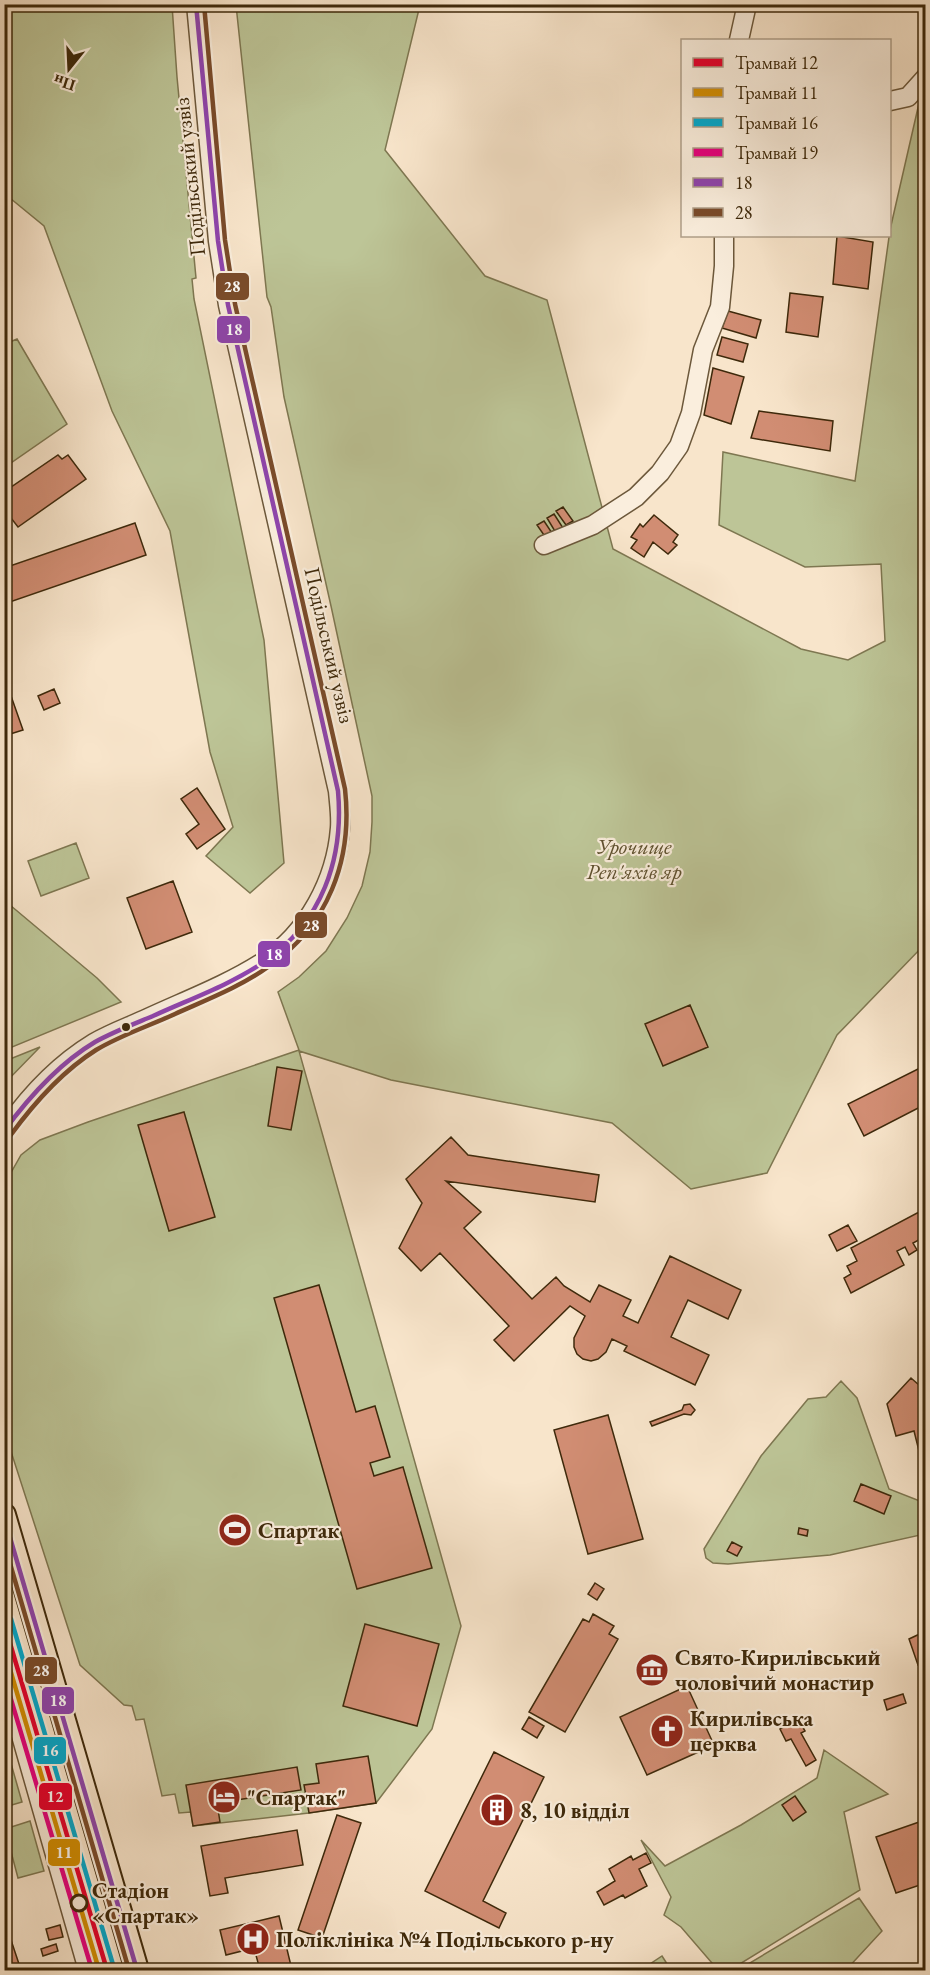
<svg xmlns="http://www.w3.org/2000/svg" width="930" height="1975" font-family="'EB Garamond',serif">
<rect width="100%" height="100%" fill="#f8e5cb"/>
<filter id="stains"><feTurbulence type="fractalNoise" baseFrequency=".00333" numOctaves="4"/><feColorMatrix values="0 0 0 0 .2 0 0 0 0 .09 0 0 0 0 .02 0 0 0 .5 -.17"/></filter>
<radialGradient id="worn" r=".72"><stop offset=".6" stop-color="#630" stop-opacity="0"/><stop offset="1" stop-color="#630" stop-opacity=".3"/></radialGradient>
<!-- green -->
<path fill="#bdc597" stroke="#7e7751" stroke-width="1.5" d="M 4,5 L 172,5 L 177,77 L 196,278 L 192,279 L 194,299 L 264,640 L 284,863 L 250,893 L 206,856 L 233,827 L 210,752 L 170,531 L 112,411 L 44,226 L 5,194 Z
M 236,5 L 420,5 L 385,150 L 485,276 L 547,300 L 613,549 L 801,649 L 848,660 L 885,641 L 881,564 L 805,567 L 719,525 L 723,452 L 855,481 L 890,230 L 925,77 L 925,944 L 837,1035 L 767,1173 L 691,1189 L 612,1123 L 391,1080 L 299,1051 L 461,1626 L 432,1729 L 376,1803 L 309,1813 L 193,1826 L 191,1812 L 179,1813 L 175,1794 L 162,1796 L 144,1719 L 136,1720 L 132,1706 L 124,1705 L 80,1665 L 5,1433 L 4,1185 L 21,1155 L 40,1140 L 88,1122 L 299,1050 L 278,992 L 299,977 L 326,951 L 347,918 L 362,886 L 370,852 L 372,822 L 372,796 L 331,606 L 284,397 L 271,307 L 267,297 Z
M 17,339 L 67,424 L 5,467 L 5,344 Z
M 76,843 L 89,878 L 41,896 L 28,861 Z
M 4,900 L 97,978 L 121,1002 L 5,1050 Z
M 40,1047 L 5,1083 L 5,1061 Z
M 841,1381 L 857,1398 L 889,1489 L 925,1503 L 925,1534 L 830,1555 L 728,1564 L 713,1563 L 706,1558 L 704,1549 L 761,1456 L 808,1399 L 826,1397 Z
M 824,1750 L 888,1794 L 844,1812 L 860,1890 L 730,1970 L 718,1970 L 681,1927 L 664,1915 L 671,1897 L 641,1840 L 665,1866 L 741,1825 L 817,1778 Z
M 8,1753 L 22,1802 L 5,1807 L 5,1754 Z
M 30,1821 L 44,1871 L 18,1878 L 5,1829 Z
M 859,1898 L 882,1931 L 846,1970 L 738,1970 Z
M 662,1956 L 671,1970 L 654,1970 L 650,1964 Z"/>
<!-- building -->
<path fill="#d18d73" stroke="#3e290b" stroke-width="1.5" d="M 837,236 L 873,242 L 868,289 L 833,284 Z
M 4,292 L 10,307 L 4,309 Z
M 790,293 L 823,297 L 818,337 L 786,332 Z
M 728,311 L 761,320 L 756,338 L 722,328 Z
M 722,337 L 748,344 L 743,362 L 717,355 Z
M 713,368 L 744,377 L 731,424 L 704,415 Z
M 759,411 L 833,421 L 830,451 L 751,438 Z
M 58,455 L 62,459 L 68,455 L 86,479 L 18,527 L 4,509 L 4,492 Z
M 563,507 L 573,521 L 566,525 L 556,511 Z
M 554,514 L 563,528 L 556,533 L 547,518 Z
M 654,515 L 678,535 L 673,542 L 677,545 L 668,554 L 653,542 L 644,557 L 631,548 L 637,540 L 631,537 L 640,524 L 643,527 Z
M 544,521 L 552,533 L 546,538 L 537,525 Z
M 135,523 L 146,555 L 4,604 L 4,568 Z
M 4,676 L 23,730 L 4,736 Z
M 54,689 L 60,703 L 44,710 L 38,696 Z
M 197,788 L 225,829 L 197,849 L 186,834 L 199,824 L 181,799 Z
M 173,881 L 192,932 L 146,949 L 127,898 Z
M 690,1005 L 708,1047 L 663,1066 L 645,1024 Z
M 926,1065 L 926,1104 L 864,1136 L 848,1104 Z
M 277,1067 L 302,1071 L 291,1130 L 268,1126 Z
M 184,1112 L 215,1217 L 169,1231 L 138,1125 Z
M 451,1137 L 468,1155 L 599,1175 L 595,1202 L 446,1181 L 481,1212 L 464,1228 L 532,1299 L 556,1277 L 564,1286 L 590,1302 L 599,1285 L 631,1300 L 623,1316 L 638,1323 L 670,1256 L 741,1290 L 728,1319 L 688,1300 L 671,1337 L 709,1355 L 695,1385 L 624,1351 L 627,1346 L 612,1339 L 606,1352 L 598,1359 L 591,1361 L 583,1359 L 577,1354 L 574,1347 L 574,1338 L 585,1316 L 570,1306 L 514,1361 L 494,1340 L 509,1326 L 440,1253 L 421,1271 L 399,1248 L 422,1203 L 406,1179 Z
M 919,1212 L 926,1223 L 926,1236 L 913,1243 L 917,1250 L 909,1255 L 905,1247 L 897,1251 L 904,1265 L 851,1293 L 844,1278 L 851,1274 L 847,1266 L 857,1261 L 851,1248 Z
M 848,1225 L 857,1241 L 837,1251 L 829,1235 Z
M 319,1285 L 356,1412 L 375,1406 L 390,1457 L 370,1463 L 374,1476 L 403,1467 L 432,1568 L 357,1589 L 274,1298 Z
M 911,1378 L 919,1385 L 926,1378 L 926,1468 L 923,1467 L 914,1431 L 896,1436 L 887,1404 Z
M 690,1404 L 695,1410 L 691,1415 L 684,1414 L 652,1426 L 650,1422 L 682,1410 L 684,1405 Z
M 608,1415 L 643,1539 L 588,1554 L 554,1430 Z
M 861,1484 L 891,1496 L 884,1514 L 854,1501 Z
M 799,1528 L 808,1530 L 807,1536 L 798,1534 Z
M 732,1542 L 742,1547 L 737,1556 L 727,1551 Z
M 595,1583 L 604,1589 L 597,1600 L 588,1594 Z
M 593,1614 L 614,1626 L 609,1634 L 618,1639 L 565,1732 L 529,1712 L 583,1619 L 589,1622 Z
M 365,1624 L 439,1644 L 417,1726 L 343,1706 Z
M 926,1631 L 926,1662 L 918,1665 L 909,1639 Z
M 687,1686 L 714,1745 L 647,1775 L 620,1717 Z
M 903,1694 L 906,1703 L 887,1710 L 884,1700 Z
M 529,1717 L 544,1726 L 537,1738 L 522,1729 Z
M 798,1719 L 805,1731 L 801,1733 L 816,1760 L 806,1766 L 791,1739 L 786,1741 L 780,1729 Z
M 494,1752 L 544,1777 L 483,1901 L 506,1913 L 499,1928 L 425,1891 Z
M 368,1756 L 376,1803 L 309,1813 L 304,1785 L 319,1783 L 316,1764 Z
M 297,1767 L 301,1790 L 217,1803 L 220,1822 L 193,1826 L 186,1785 Z
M 795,1796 L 806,1812 L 793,1821 L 782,1805 Z
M 337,1815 L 361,1823 L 322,1938 L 298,1930 Z
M 922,1821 L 926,1831 L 926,1883 L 896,1893 L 876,1837 Z
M 297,1830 L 303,1865 L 225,1878 L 228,1893 L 210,1896 L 201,1846 Z
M 646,1853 L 651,1863 L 639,1869 L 647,1886 L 625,1898 L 623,1895 L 604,1905 L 597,1892 L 615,1881 L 609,1869 L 631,1856 L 633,1860 Z
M 279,1916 L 292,1970 L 260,1970 L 254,1948 L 226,1955 L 220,1930 Z
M 4,1919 L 21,1970 L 4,1970 Z
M 60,1925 L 63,1937 L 49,1940 L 46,1929 Z
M 56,1944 L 58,1951 L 43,1956 L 41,1949 Z
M 650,1964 L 654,1970 L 643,1970 Z"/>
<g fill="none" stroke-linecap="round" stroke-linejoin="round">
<!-- minor casing -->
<g stroke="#6c583b" stroke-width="21">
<path id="minor" d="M 739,40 L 747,4
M 890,101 L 908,97 L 926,77
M 544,545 L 593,525 L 636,497 L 660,473 L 679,446 L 691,413 L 703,350 L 720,307 L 724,266 L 724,236
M 4,1132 C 28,1097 58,1065 94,1043 C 111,1033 131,1026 148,1018 C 187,1000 227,985 263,962 C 308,933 336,880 340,828 C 341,816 339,803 338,791 L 228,305 L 218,241 L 196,4
M 4,1676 L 88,1970"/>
</g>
<!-- major casing -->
<g stroke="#3e290b" stroke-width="26">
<path id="major" d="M 4,1515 L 137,1970"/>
</g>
<!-- minor -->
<use href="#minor" stroke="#faeedd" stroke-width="18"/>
<!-- major -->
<use href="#major" stroke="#f8e5cb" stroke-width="22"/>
<!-- bus-1 casing -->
<g stroke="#faeedd" stroke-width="9">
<path id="bus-1" d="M 4,1131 C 29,1097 58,1064 95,1042 C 113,1032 134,1024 153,1016 C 190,999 230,985 264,962 C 322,922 344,859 338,791 L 228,305 L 218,241 L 196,4
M 4,1517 L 137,1970"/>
</g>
<!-- bus-2 casing -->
<g stroke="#faeedd" stroke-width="9">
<path id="bus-2" d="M 10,1136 C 34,1103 61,1072 96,1050 C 121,1035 149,1026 175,1014 C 206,1000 240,987 268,967 C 328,926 353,860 345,789 L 235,304 L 225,240 L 204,4
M 4,1543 L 129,1970"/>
</g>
<!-- bus-1 -->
<use href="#bus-1" stroke="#8e44ad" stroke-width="4.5"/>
<!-- bus-2 -->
<use href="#bus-2" stroke="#7a4b2a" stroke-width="4.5"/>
<!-- tram-1 casing -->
<g stroke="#faeedd" stroke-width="9">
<path id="tram-1" d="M 4,1623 L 107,1970"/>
</g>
<!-- tram-2 casing -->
<g stroke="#faeedd" stroke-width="9">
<path id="tram-2" d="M 4,1649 L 99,1970"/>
</g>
<!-- tram-3 casing -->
<g stroke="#faeedd" stroke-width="9">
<path id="tram-3" d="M 11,1619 L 114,1968"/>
</g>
<!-- tram-4 casing -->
<g stroke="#faeedd" stroke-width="9">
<path id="tram-4" d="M 4,1676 L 92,1970"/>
</g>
<!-- tram-1 -->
<use href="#tram-1" stroke="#e4002b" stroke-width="4.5"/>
<!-- tram-2 -->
<use href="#tram-2" stroke="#d28d02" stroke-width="4.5"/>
<!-- tram-3 -->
<use href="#tram-3" stroke="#00a9ce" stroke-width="4.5"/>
<!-- tram-4 -->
<use href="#tram-4" stroke="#e5007d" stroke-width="4.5"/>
</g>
<!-- icons -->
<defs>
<g id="stadium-disc" transform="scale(1.725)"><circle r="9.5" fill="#8f2418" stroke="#faeedd"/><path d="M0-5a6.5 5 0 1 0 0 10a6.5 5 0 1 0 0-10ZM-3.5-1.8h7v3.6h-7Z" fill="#fff"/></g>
<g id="museum-disc" transform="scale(1.725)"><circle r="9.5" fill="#8f2418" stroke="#faeedd"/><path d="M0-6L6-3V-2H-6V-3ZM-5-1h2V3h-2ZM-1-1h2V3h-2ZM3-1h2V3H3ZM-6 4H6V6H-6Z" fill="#fff"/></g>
<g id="church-disc" transform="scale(1.725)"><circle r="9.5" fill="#8f2418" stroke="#faeedd"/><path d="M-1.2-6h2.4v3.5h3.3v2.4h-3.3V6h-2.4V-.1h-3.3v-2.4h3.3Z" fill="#fff"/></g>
<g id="hotel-disc" transform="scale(1.725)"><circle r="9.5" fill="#8f2418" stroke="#faeedd"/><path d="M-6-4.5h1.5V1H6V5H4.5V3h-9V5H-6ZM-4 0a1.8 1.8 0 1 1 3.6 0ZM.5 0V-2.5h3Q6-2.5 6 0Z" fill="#fff"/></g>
<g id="building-disc" transform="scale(1.725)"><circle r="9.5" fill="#8f2418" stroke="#faeedd"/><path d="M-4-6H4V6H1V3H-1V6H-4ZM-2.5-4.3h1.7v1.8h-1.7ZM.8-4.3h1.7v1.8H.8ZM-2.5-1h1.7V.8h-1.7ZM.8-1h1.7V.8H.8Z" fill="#fff"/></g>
<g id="hospital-disc" transform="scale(1.725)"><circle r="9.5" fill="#8f2418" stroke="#faeedd"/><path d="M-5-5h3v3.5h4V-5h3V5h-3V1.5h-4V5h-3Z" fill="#fff"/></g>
</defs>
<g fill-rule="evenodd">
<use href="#stadium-disc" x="235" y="1530"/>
<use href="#museum-disc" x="652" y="1670"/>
<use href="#church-disc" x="667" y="1731"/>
<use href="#hotel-disc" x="224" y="1797"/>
<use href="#building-disc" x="497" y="1810"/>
<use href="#hospital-disc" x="253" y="1939"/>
</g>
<!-- markers -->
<circle fill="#3e290b" stroke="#faeedd" stroke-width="2" cx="126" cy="1027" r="5"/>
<circle fill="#faeedd" stroke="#3e290b" stroke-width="3" cx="79" cy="1903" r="8"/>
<g text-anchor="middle" stroke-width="4.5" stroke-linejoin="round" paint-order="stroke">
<!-- street labels -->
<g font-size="22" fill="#3e290b" stroke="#faeedd">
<text transform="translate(189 177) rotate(-96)" y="8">Подільський узвіз</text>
<text transform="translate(330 645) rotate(77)" y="8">Подільський узвіз</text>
</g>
<!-- park labels -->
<g font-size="22" font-style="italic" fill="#5e502e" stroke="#faeedd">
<text x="634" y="854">Урочище<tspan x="634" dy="25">Реп'яхів яр</tspan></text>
</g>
<!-- poi labels -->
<g font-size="22" font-weight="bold" fill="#3e290b" stroke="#faeedd" text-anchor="start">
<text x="258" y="1538">Спартак</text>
<text x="675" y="1665">Свято-Кирилівський<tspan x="675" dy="25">чоловічий монастир</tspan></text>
<text x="690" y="1726">Кирилівська<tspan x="690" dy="25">церква</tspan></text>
<text x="247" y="1805">"Спартак"</text>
<text x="520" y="1818">8, 10 відділ</text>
<text x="276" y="1947">Поліклініка №4 Подільського р-ну</text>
</g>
<!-- stop labels -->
<g font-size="22" font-weight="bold" fill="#3e290b" stroke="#faeedd" text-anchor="start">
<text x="92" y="1898">Стадіон<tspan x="92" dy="25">«Спартак»</tspan></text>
</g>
</g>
<g stroke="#faeedd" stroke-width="2">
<rect x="215" y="272" width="35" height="29" rx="6" fill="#7a4b2a"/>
<rect x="216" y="315" width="35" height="29" rx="6" fill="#8e44ad"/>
<rect x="294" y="911" width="34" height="28" rx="6" fill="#7a4b2a"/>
<rect x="257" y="940" width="34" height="28" rx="6" fill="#8e44ad"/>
<rect x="24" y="1656" width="34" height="29" rx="6" fill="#7a4b2a"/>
<rect x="41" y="1686" width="34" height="29" rx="6" fill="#8e44ad"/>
<rect x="33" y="1736" width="34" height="29" rx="6" fill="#00a9ce"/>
<rect x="38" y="1782" width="35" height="29" rx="6" fill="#e4002b"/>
<rect x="47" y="1838" width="34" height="29" rx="6" fill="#d28d02"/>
</g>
<g font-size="16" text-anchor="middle" font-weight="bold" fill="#fff">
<text x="232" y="292">28</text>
<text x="234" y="335">18</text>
<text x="311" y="931">28</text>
<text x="274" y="960">18</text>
<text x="41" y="1676">28</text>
<text x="58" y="1706">18</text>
<text x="50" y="1756">16</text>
<text x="55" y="1802">12</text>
<text x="64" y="1858">11</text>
</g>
<!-- margin -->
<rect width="930" height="1975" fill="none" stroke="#f8e5cb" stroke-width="24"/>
<rect x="6" y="6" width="918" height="1963" fill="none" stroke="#3e290b" stroke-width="3"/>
<rect x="12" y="12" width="906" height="1951" fill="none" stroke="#3e290b" stroke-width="1.5"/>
<!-- legend -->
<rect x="681" y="39" width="210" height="198" fill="#faeedd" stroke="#af9f89" stroke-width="1.5"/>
<rect x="693" y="58" width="30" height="9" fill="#e4002b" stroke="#af9f89" stroke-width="1.5"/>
<text x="735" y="69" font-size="18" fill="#3e290b">Трамвай 12</text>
<rect x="693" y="88" width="30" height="9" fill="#d28d02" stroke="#af9f89" stroke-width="1.5"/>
<text x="735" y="99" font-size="18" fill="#3e290b">Трамвай 11</text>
<rect x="693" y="118" width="30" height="9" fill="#00a9ce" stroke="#af9f89" stroke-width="1.5"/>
<text x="735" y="129" font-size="18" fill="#3e290b">Трамвай 16</text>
<rect x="693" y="148" width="30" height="9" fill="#e5007d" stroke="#af9f89" stroke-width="1.5"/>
<text x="735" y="159" font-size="18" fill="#3e290b">Трамвай 19</text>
<rect x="693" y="178" width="30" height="9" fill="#8e44ad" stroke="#af9f89" stroke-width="1.5"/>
<text x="735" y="189" font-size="18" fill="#3e290b">18</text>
<rect x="693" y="208" width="30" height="9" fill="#7a4b2a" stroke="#af9f89" stroke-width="1.5"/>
<text x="735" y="219" font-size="18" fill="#3e290b">28</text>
<!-- north arrow -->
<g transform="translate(69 69) rotate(198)" stroke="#faeedd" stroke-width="4.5" paint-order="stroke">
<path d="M0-4.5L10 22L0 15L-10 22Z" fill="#3e290b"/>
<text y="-9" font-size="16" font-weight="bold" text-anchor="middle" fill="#3e290b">Пн</text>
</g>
<rect width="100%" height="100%" filter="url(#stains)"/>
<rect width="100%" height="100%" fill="url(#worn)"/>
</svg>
